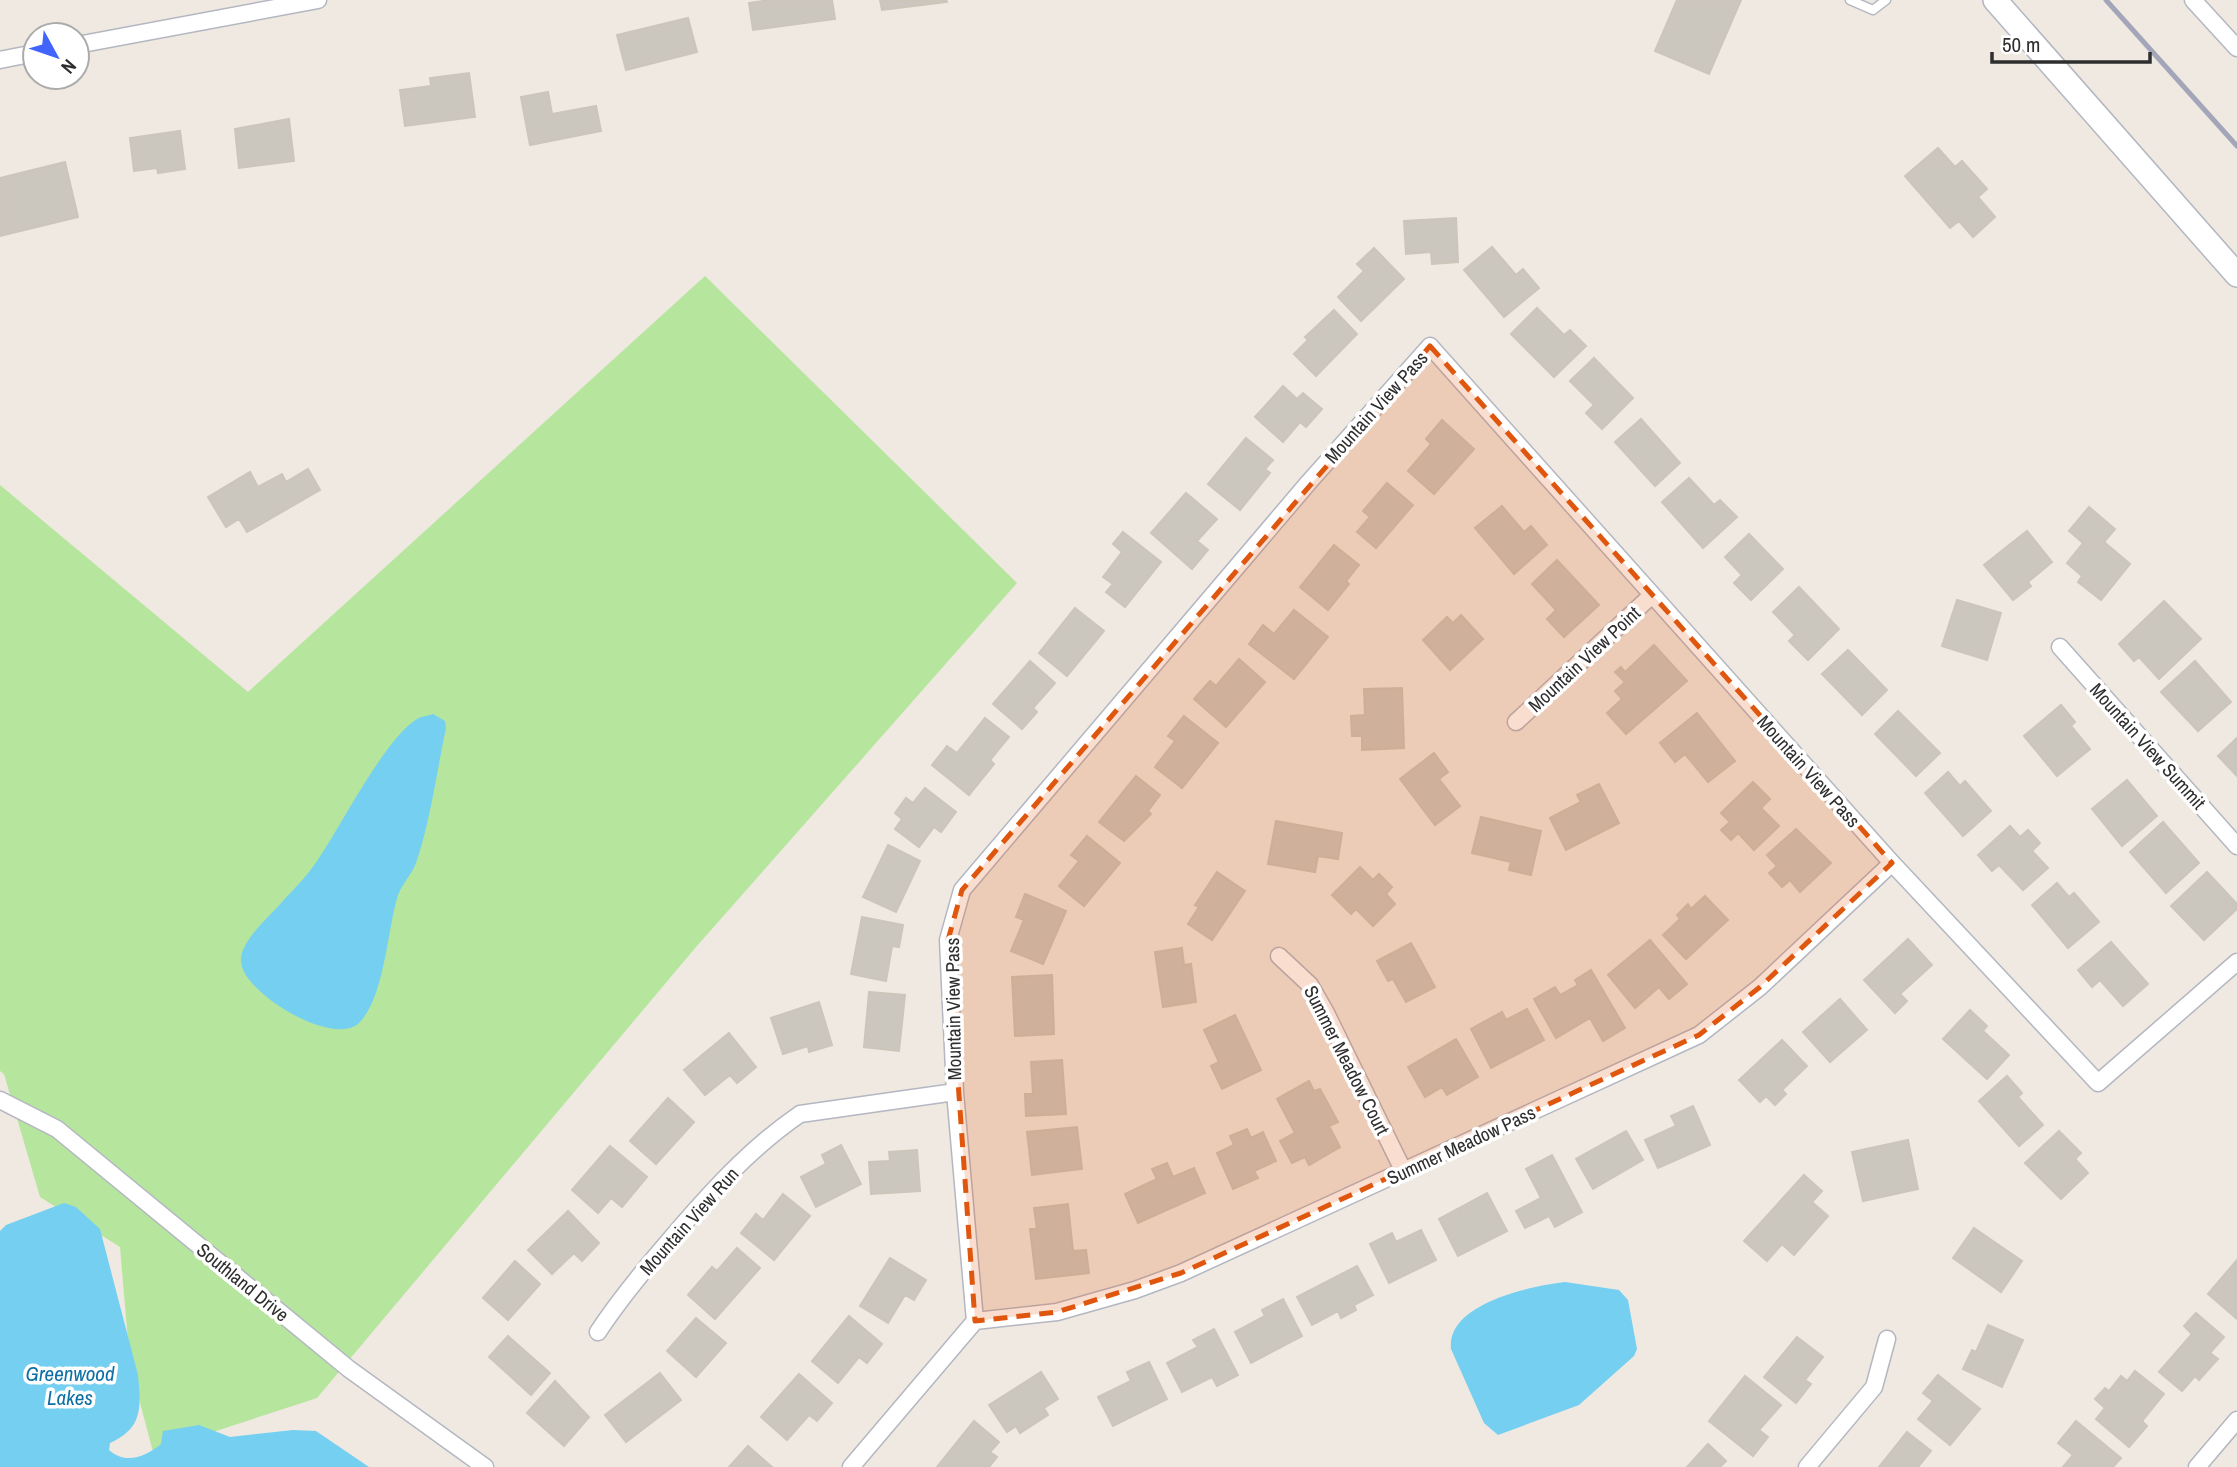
<svg xmlns="http://www.w3.org/2000/svg" width="2237" height="1467" font-family="'Archivo Narrow',sans-serif">
<rect width="100%" height="100%" fill="#efe9e1"/>
<!-- green -->
<path fill="#b6e59e" d="M 705,276 L 1017,583 L 696,947 L 317,1398 L 210,1433 L 156,1463 L 130,1365 L 120,1247 L 40,1197 L 4,1074 L 0,1071 L 0,485 L 248,692 Z"/>
<!-- water -->
<path fill="#75cff0" d="M 433,714 L 445,721 L 446,728 C 437,770 430,823 416,863 C 412,874 402,884 398,895 C 387,930 385,995 360,1022 C 335,1049 243,993 241,962 C 239,942 270,916 282,902 C 294,889 307,876 317,861 C 340,828 385,738 417,719 C 421,716 428,716 433,714 Z
M 64,1203 L 76,1207 L 100,1229 L 138,1375 C 141,1408 143,1428 110,1443 L 109,1450 C 126,1465 145,1457 161,1444 L 163,1431 L 199,1425 L 230,1437 L 293,1430 L 316,1431 L 369,1467 L 0,1467 L 0,1231 L 6,1225 Z
M 1565,1282 L 1619,1290 L 1628,1300 L 1637,1349 L 1634,1356 L 1579,1405 L 1498,1435 L 1484,1423 L 1451,1349 C 1446,1304 1530,1286 1565,1282 Z"/>
<!-- building -->
<path fill="#cbc7bf" stroke="#cbc5ba" stroke-width="2" d="M 832,0 L 835,19 L 753,30 L 749,3 L 770,0 Z
M 880,0 L 946,0 L 947,2 L 882,10 Z
M 1677,0 L 1741,0 L 1709,74 L 1655,51 Z
M 688,18 L 697,52 L 626,70 L 617,35 Z
M 469,73 L 475,117 L 405,126 L 400,90 L 431,86 L 430,78 Z
M 548,92 L 552,114 L 596,106 L 601,131 L 530,145 L 521,97 Z
M 289,119 L 294,161 L 239,168 L 235,129 Z
M 180,131 L 185,169 L 158,173 L 157,168 L 134,171 L 130,138 Z
M 1938,148 L 1955,167 L 1962,161 L 1987,189 L 1978,197 L 1995,217 L 1973,237 L 1959,221 L 1950,228 L 1905,176 Z
M 65,162 L 78,217 L 0,236 L 0,178 Z
M 1456,218 L 1458,262 L 1432,264 L 1431,252 L 1406,254 L 1404,221 Z
M 1492,247 L 1516,275 L 1523,269 L 1539,288 L 1504,317 L 1464,270 Z
M 1374,248 L 1404,279 L 1361,321 L 1338,297 L 1364,271 L 1357,264 Z
M 1537,308 L 1564,335 L 1570,330 L 1586,346 L 1554,377 L 1511,334 Z
M 1334,310 L 1357,334 L 1316,376 L 1294,354 L 1308,340 L 1305,337 Z
M 1594,358 L 1633,398 L 1602,429 L 1586,413 L 1594,405 L 1570,381 Z
M 1283,386 L 1297,399 L 1303,393 L 1322,409 L 1306,427 L 1300,422 L 1283,442 L 1255,417 Z
M 1641,419 L 1680,463 L 1655,486 L 1615,442 Z
M 1442,420 L 1474,449 L 1434,494 L 1408,471 L 1431,444 L 1426,439 Z
M 1246,438 L 1273,460 L 1265,469 L 1270,473 L 1240,510 L 1208,484 Z
M 308,469 L 320,490 L 247,532 L 239,519 L 226,527 L 208,497 L 250,472 L 258,487 L 282,474 L 286,482 Z
M 1689,478 L 1714,505 L 1720,500 L 1737,517 L 1703,548 L 1662,502 Z
M 1387,483 L 1413,505 L 1376,548 L 1357,532 L 1370,517 L 1363,511 Z
M 1186,493 L 1217,519 L 1197,541 L 1208,550 L 1192,569 L 1151,533 Z
M 1502,506 L 1524,532 L 1531,526 L 1547,545 L 1514,574 L 1475,528 Z
M 2089,507 L 2115,529 L 2104,542 L 2130,564 L 2101,600 L 2078,582 L 2082,576 L 2067,563 L 2083,543 L 2069,531 Z
M 2027,531 L 2052,562 L 2028,582 L 2031,586 L 2013,600 L 1984,565 Z
M 1123,532 L 1161,562 L 1125,607 L 1106,592 L 1113,584 L 1103,577 L 1122,552 L 1113,544 Z
M 1749,534 L 1783,569 L 1751,600 L 1734,583 L 1742,575 L 1725,557 Z
M 1334,545 L 1359,565 L 1346,581 L 1349,584 L 1328,610 L 1300,587 Z
M 1557,560 L 1599,605 L 1564,637 L 1547,619 L 1556,610 L 1532,584 Z
M 1799,587 L 1839,629 L 1808,660 L 1789,641 L 1795,635 L 1773,612 Z
M 1957,600 L 2001,613 L 1987,660 L 1942,646 Z
M 2164,601 L 2201,639 L 2159,679 L 2139,657 L 2134,661 L 2119,644 Z
M 1075,608 L 1104,631 L 1067,676 L 1039,653 Z
M 1294,610 L 1328,637 L 1294,679 L 1249,644 L 1263,625 L 1274,634 Z
M 1461,615 L 1483,639 L 1450,670 L 1423,640 L 1447,617 L 1453,623 Z
M 1654,645 L 1687,681 L 1626,734 L 1607,713 L 1622,699 L 1615,691 L 1625,682 L 1615,672 L 1621,667 L 1625,672 Z
M 1848,650 L 1887,690 L 1862,715 L 1822,674 Z
M 1239,659 L 1265,682 L 1226,727 L 1194,699 L 1210,681 L 1216,686 Z
M 1030,661 L 1055,683 L 1033,708 L 1037,712 L 1022,729 L 993,704 Z
M 2195,661 L 2231,702 L 2198,731 L 2161,692 Z
M 1402,688 L 1404,748 L 1362,750 L 1362,736 L 1352,736 L 1351,716 L 1365,715 L 1364,689 Z
M 2061,705 L 2075,722 L 2071,726 L 2090,749 L 2057,776 L 2024,736 Z
M 1898,711 L 1940,753 L 1916,776 L 1875,734 Z
M 1697,713 L 1735,761 L 1708,782 L 1685,754 L 1675,762 L 1660,743 Z
M 1184,716 L 1218,743 L 1182,788 L 1155,767 L 1175,741 L 1168,736 Z
M 985,718 L 1009,737 L 990,760 L 994,764 L 969,795 L 932,765 L 947,746 L 957,753 Z
M 2237,738 L 2237,776 L 2218,756 Z
M 1434,753 L 1448,772 L 1439,779 L 1460,806 L 1435,825 L 1400,779 Z
M 1948,772 L 1960,786 L 1965,781 L 1991,811 L 1963,836 L 1925,793 Z
M 1136,776 L 1160,795 L 1148,811 L 1151,814 L 1124,841 L 1099,822 Z
M 2127,780 L 2157,816 L 2122,846 L 2092,809 Z
M 1753,782 L 1770,799 L 1761,808 L 1779,826 L 1754,850 L 1738,833 L 1731,840 L 1721,830 L 1730,822 L 1721,813 Z
M 1599,784 L 1619,823 L 1566,850 L 1550,818 L 1581,802 L 1577,795 Z
M 925,788 L 956,812 L 941,832 L 934,827 L 919,847 L 895,829 L 902,819 L 895,813 L 906,798 L 913,803 Z
M 1481,817 L 1541,831 L 1531,875 L 1509,870 L 1511,862 L 1472,853 Z
M 1276,821 L 1342,833 L 1338,859 L 1318,856 L 1315,872 L 1268,864 Z
M 2163,822 L 2199,863 L 2166,893 L 2130,852 Z
M 2010,826 L 2020,837 L 2028,830 L 2040,843 L 2032,851 L 2048,868 L 2023,890 L 1999,865 L 1992,871 L 1978,855 Z
M 1796,829 L 1831,863 L 1800,892 L 1790,880 L 1782,887 L 1769,873 L 1777,866 L 1767,855 Z
M 1087,836 L 1120,863 L 1084,906 L 1059,886 L 1079,861 L 1071,855 Z
M 888,845 L 920,861 L 896,912 L 863,897 Z
M 1360,867 L 1373,880 L 1379,874 L 1392,887 L 1386,894 L 1395,904 L 1373,926 L 1356,909 L 1351,914 L 1332,895 Z
M 1217,872 L 1245,891 L 1212,940 L 1188,924 L 1199,907 L 1195,905 Z
M 2207,872 L 2237,904 L 2237,909 L 2204,940 L 2171,906 Z
M 2057,883 L 2069,897 L 2074,893 L 2099,922 L 2068,948 L 2032,905 Z
M 1025,894 L 1066,911 L 1043,964 L 1011,951 L 1024,920 L 1016,917 Z
M 1705,896 L 1728,920 L 1686,959 L 1663,935 L 1680,919 L 1677,915 L 1688,904 L 1691,909 Z
M 862,917 L 903,925 L 899,947 L 892,946 L 886,981 L 851,974 Z
M 1908,939 L 1932,965 L 1900,994 L 1907,1001 L 1895,1013 L 1864,980 Z
M 1650,940 L 1687,984 L 1669,999 L 1659,987 L 1635,1008 L 1608,975 Z
M 2111,942 L 2148,984 L 2123,1006 L 2100,980 L 2092,987 L 2078,970 Z
M 1411,943 L 1435,987 L 1406,1002 L 1393,979 L 1388,981 L 1377,961 Z
M 1182,948 L 1184,965 L 1191,964 L 1196,1002 L 1163,1007 L 1155,952 Z
M 1591,970 L 1625,1028 L 1603,1041 L 1590,1018 L 1556,1038 L 1534,999 L 1555,987 L 1560,995 L 1578,985 L 1575,980 Z
M 1052,975 L 1054,1034 L 1015,1036 L 1012,977 Z
M 869,992 L 905,995 L 899,1051 L 864,1047 Z
M 1840,999 L 1867,1030 L 1830,1062 L 1803,1032 Z
M 819,1002 L 832,1045 L 809,1052 L 808,1046 L 783,1054 L 771,1018 Z
M 1527,1009 L 1544,1040 L 1491,1068 L 1471,1029 L 1502,1012 L 1506,1020 Z
M 1970,1010 L 1987,1026 L 1983,1031 L 2009,1055 L 1987,1079 L 1943,1039 Z
M 1235,1015 L 1261,1070 L 1222,1089 L 1211,1066 L 1219,1062 L 1204,1030 Z
M 729,1033 L 756,1067 L 737,1083 L 730,1075 L 705,1095 L 684,1070 Z
M 1456,1039 L 1478,1077 L 1447,1095 L 1442,1087 L 1425,1097 L 1408,1067 Z
M 1782,1040 L 1807,1066 L 1782,1090 L 1786,1094 L 1775,1105 L 1766,1096 L 1760,1102 L 1739,1080 Z
M 1062,1060 L 1066,1114 L 1026,1116 L 1025,1094 L 1033,1094 L 1031,1062 Z
M 2007,1076 L 2022,1093 L 2018,1097 L 2043,1125 L 2019,1146 L 1979,1101 Z
M 1309,1081 L 1314,1091 L 1320,1089 L 1338,1122 L 1329,1126 L 1340,1147 L 1309,1165 L 1305,1157 L 1292,1163 L 1280,1141 L 1295,1133 L 1277,1099 Z
M 668,1098 L 694,1122 L 656,1164 L 630,1141 Z
M 1693,1106 L 1710,1145 L 1658,1168 L 1645,1140 L 1676,1126 L 1671,1116 Z
M 1077,1127 L 1082,1169 L 1032,1175 L 1027,1132 Z
M 1247,1129 L 1251,1138 L 1263,1132 L 1276,1161 L 1254,1171 L 1258,1178 L 1233,1189 L 1217,1153 L 1234,1145 L 1230,1136 Z
M 1626,1131 L 1643,1160 L 1593,1189 L 1576,1159 Z
M 2059,1131 L 2081,1153 L 2075,1159 L 2088,1173 L 2061,1199 L 2025,1163 Z
M 1908,1140 L 1918,1189 L 1863,1201 L 1852,1152 Z
M 841,1145 L 861,1184 L 816,1207 L 801,1177 L 826,1164 L 822,1155 Z
M 610,1146 L 647,1177 L 622,1207 L 611,1198 L 598,1213 L 572,1190 Z
M 917,1150 L 920,1191 L 871,1194 L 869,1162 L 890,1161 L 889,1152 Z
M 1552,1155 L 1582,1212 L 1555,1227 L 1549,1216 L 1525,1228 L 1516,1211 L 1541,1198 L 1526,1169 Z
M 1167,1163 L 1173,1177 L 1194,1168 L 1205,1193 L 1138,1223 L 1125,1194 L 1157,1179 L 1152,1169 Z
M 1804,1175 L 1822,1191 L 1812,1202 L 1828,1216 L 1794,1255 L 1782,1244 L 1767,1261 L 1744,1241 Z
M 1487,1193 L 1507,1231 L 1458,1256 L 1439,1219 Z
M 783,1194 L 810,1216 L 774,1260 L 741,1233 L 756,1214 L 763,1220 Z
M 1068,1204 L 1073,1251 L 1086,1250 L 1089,1273 L 1036,1279 L 1030,1229 L 1037,1229 L 1034,1208 Z
M 568,1211 L 599,1243 L 582,1261 L 574,1253 L 552,1274 L 528,1250 Z
M 1974,1228 L 2022,1261 L 2001,1292 L 1953,1258 Z
M 1421,1230 L 1436,1260 L 1389,1283 L 1370,1244 L 1392,1233 L 1396,1242 Z
M 737,1248 L 760,1268 L 715,1319 L 688,1295 L 712,1267 L 717,1271 Z
M 890,1258 L 926,1280 L 914,1300 L 905,1295 L 888,1323 L 860,1306 Z
M 2237,1260 L 2237,1319 L 2208,1294 Z
M 515,1261 L 540,1284 L 508,1320 L 483,1298 Z
M 1357,1266 L 1373,1295 L 1354,1305 L 1356,1310 L 1341,1318 L 1338,1311 L 1312,1325 L 1297,1297 Z
M 1283,1299 L 1302,1336 L 1251,1363 L 1235,1332 L 1265,1316 L 1262,1310 Z
M 2196,1313 L 2224,1337 L 2210,1353 L 2218,1359 L 2199,1380 L 2195,1376 L 2182,1391 L 2159,1372 L 2192,1334 L 2184,1326 Z
M 849,1316 L 882,1344 L 867,1363 L 859,1357 L 838,1383 L 812,1361 Z
M 696,1318 L 726,1343 L 696,1377 L 667,1351 Z
M 1988,1325 L 2023,1340 L 2002,1387 L 1963,1369 L 1972,1350 L 1976,1352 Z
M 1214,1329 L 1238,1375 L 1217,1386 L 1212,1377 L 1182,1392 L 1167,1363 L 1198,1347 L 1193,1340 Z
M 508,1336 L 550,1373 L 531,1395 L 489,1357 Z
M 1797,1337 L 1823,1357 L 1805,1380 L 1811,1384 L 1796,1403 L 1764,1377 Z
M 1149,1362 L 1167,1399 L 1113,1426 L 1098,1397 L 1131,1381 L 1127,1372 Z
M 2135,1371 L 2164,1394 L 2142,1421 L 2147,1426 L 2129,1447 L 2096,1419 L 2105,1408 L 2095,1399 L 2105,1388 L 2109,1391 L 2121,1376 L 2127,1381 Z
M 1041,1372 L 1058,1399 L 1044,1408 L 1048,1415 L 1020,1433 L 1016,1426 L 1007,1432 L 989,1405 Z
M 660,1373 L 681,1400 L 626,1442 L 605,1415 Z
M 799,1374 L 832,1403 L 817,1421 L 809,1415 L 787,1440 L 761,1417 Z
M 1938,1375 L 1980,1409 L 1950,1445 L 1918,1419 L 1933,1401 L 1923,1393 Z
M 1745,1376 L 1781,1405 L 1759,1430 L 1768,1437 L 1753,1456 L 1709,1421 Z
M 555,1381 L 589,1417 L 564,1446 L 527,1413 Z
M 974,1421 L 999,1442 L 990,1452 L 997,1457 L 989,1467 L 937,1467 Z
M 2076,1421 L 2121,1458 L 2113,1467 L 2063,1467 L 2073,1455 L 2058,1443 Z
M 1907,1432 L 1931,1451 L 1918,1467 L 1879,1467 Z
M 1708,1444 L 1726,1461 L 1720,1467 L 1687,1467 Z
M 748,1446 L 772,1467 L 729,1467 Z"/>
<g fill="none" stroke-linecap="round" stroke-linejoin="round">
<!-- service casing -->
<g stroke="#b4b7c1" stroke-width="11">
<path id="service" d="M 1850,0 L 1873,10 L 1886,0"/>
</g>
<!-- minor casing -->
<g stroke="#b4b7c1" stroke-width="19">
<path id="minor" d="M 2193,0 L 2237,48
M 77,45 L 318,0
M 0,60 L 35,53
M 2060,647 L 2237,846
M 1516,722 L 1652,595
M 1279,956 L 1310,985 L 1326,1013 L 1404,1172
M 0,1100 L 57,1129 L 349,1369 L 485,1467
M 975,1321 L 1057,1312 L 1135,1290 L 1181,1273 L 1699,1035 L 1760,987 L 1892,863
M 598,1332 C 619,1300 643,1271 668,1242 C 708,1195 749,1149 800,1114 L 955,1092
M 851,1467 L 975,1321 L 955,1092 L 948,940 L 962,890 L 1309,482 L 1430,346 L 1892,863 L 2098,1083 L 2237,962
M 1807,1467 L 1874,1387 L 1887,1339
M 2197,1467 L 2237,1420"/>
</g>
<!-- secondary casing -->
<g stroke="#b4b7c1" stroke-width="26">
<path id="secondary" d="M 1995,0 L 2237,275"/>
</g>
<!-- service -->
<use href="#service" stroke="#fff" stroke-width="8"/>
<!-- minor -->
<use href="#minor" stroke="#fff" stroke-width="16"/>
<!-- secondary -->
<use href="#secondary" stroke="#fff" stroke-width="23"/>
<!-- rail -->
<path stroke="#a3a6b8" stroke-width="5" d="M 2106,0 L 2237,146"/>
</g>
<!-- marked area -->
<path fill="#df570e" fill-opacity="0.2" stroke="#df570e" stroke-width="5" stroke-dasharray="14 9" stroke-linejoin="round" d="M 1430,346 L 1892,863 L 1760,987 L 1699,1035 L 1181,1273 L 1057,1312 L 975,1321 L 948,940 L 962,890 Z"/>
<g text-anchor="middle" stroke-width="7" stroke-linejoin="round" paint-order="stroke">
<!-- street labels -->
<g font-size="19" fill="#2e2e2e" stroke="#fff">
<text transform="translate(1376 407) rotate(-48)" y="7">Mountain View Pass</text>
<text transform="translate(1584 659) rotate(-43)" y="7">Mountain View Point</text>
<text transform="translate(2148 746) rotate(48)" y="7">Mountain View Summit</text>
<text transform="translate(1809 771) rotate(48)" y="7">Mountain View Pass</text>
<text transform="translate(953 1009) rotate(-91)" y="7">Mountain View Pass</text>
<text transform="translate(1347 1060) rotate(63)" y="7">Summer Meadow Court</text>
<text transform="translate(1461 1145) rotate(-25)" y="7">Summer Meadow Pass</text>
<text transform="translate(689 1221) rotate(-48)" y="7">Mountain View Run</text>
<text transform="translate(243 1282) rotate(39)" y="7">Southland Drive</text>
</g>
<!-- water labels -->
<g font-size="21" font-style="italic" fill="#0d6fa3" stroke="#fff">
<text x="70" y="1381">Greenwood<tspan x="70" dy="24">Lakes</tspan></text>
</g>
</g>
<!-- north arrow -->
<g transform="translate(56 56) rotate(130)"><circle r="33" fill="#ffffff" stroke="#ababab" stroke-width="2"/>
<path d="M0-5L12 26L0 18L-12 26Z" fill="#4264fb"/>
<text y="-10" font-size="19" font-weight="bold" text-anchor="middle" fill="#2e2e2e">N</text>
</g>
<!-- scale -->
<path d="M1992 52v10h158v-10" fill="none" stroke="#2e2e2e" stroke-width="3.5"/>
<text x="2002" y="52" font-size="21" fill="#2e2e2e" stroke="#ffffff" stroke-width="5" paint-order="stroke">50 m</text>
</svg>
